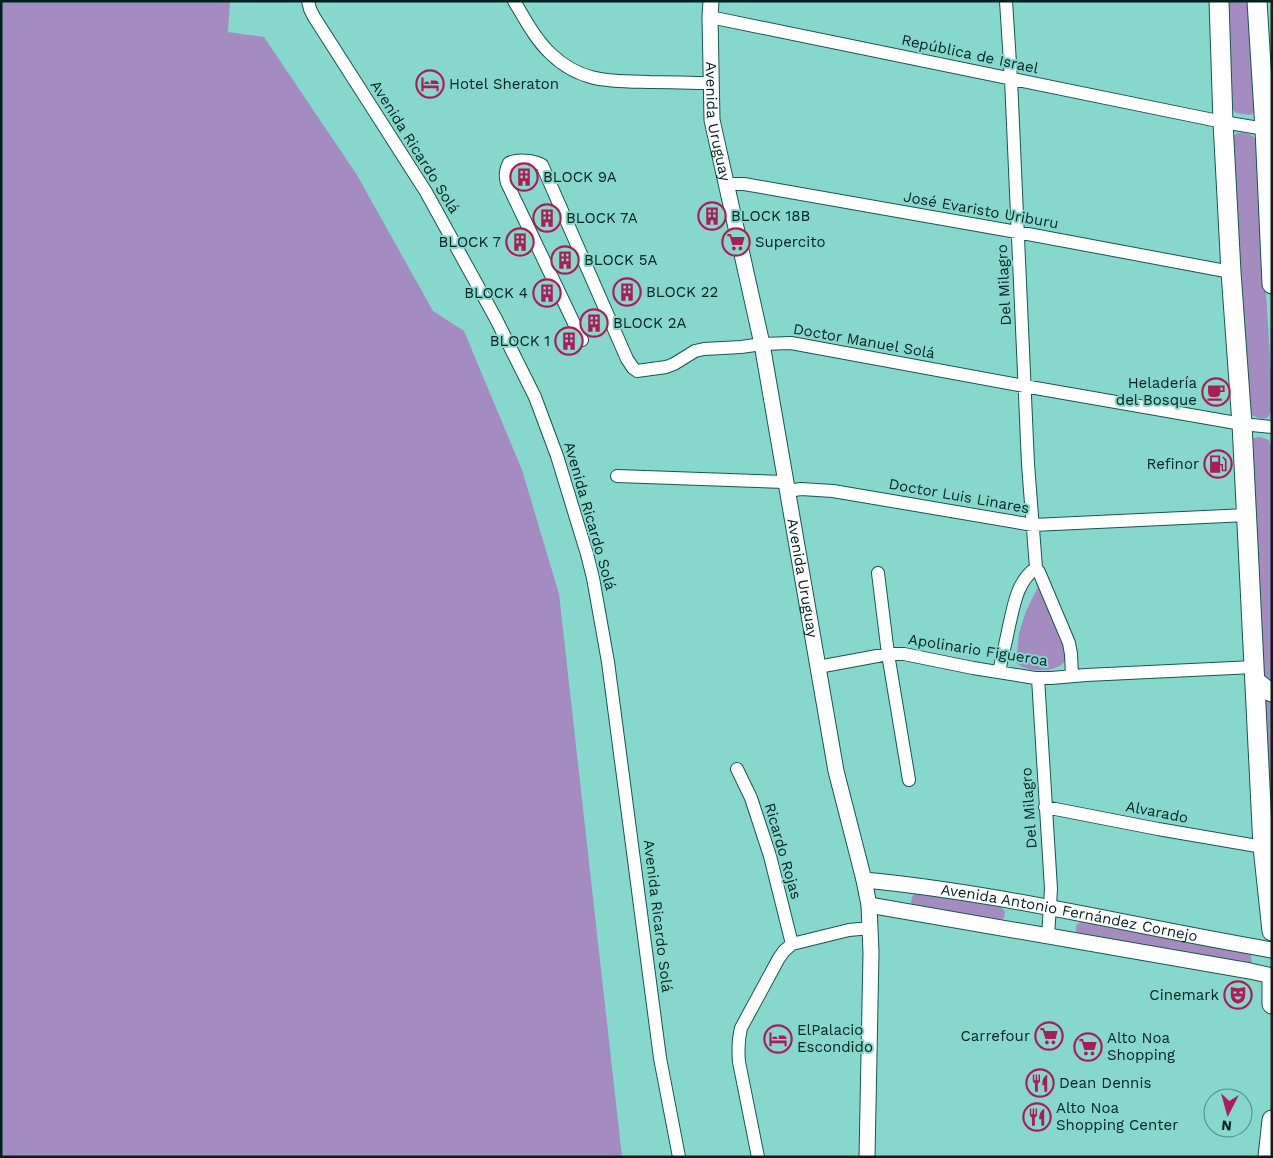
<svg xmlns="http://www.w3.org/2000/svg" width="1273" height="1158" font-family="'Work Sans',sans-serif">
<rect width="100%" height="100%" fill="#86d7cc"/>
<!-- green -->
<path fill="#a48cc1" d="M 1,1 L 230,1 L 228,32 L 264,37 L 357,175 L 433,311 L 464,331 L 522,470 L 559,594 L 622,1157 L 1,1157 Z
M 1227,1 L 1251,1 L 1257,109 L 1251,115 L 1236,113 L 1232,109 Z
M 1238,133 C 1246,133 1251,133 1257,140 L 1272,392 C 1272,410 1273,427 1250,414 L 1247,404 L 1233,136 Z
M 1260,437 L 1269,440 L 1272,450 L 1272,686 L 1262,681 L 1249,447 L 1253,438 Z
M 1038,587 L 1065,646 C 1066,651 1068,657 1065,661 C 1056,674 1026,672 1016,663 L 1019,633 L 1026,611 Z
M 1261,692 L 1272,698 L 1272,857 Z
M 916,892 L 1001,907 L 1005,912 L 1004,918 L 999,921 L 915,907 L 911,903 L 912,897 Z
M 1082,920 L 1248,950 L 1251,956 L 1252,964 L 1076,934 L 1076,926 Z"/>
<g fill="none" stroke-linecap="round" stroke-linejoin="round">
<!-- minor casing -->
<g stroke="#165750" stroke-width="14">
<path id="minor" d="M 308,1 L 310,9 L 314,17 L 426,192 L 496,319 L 535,397 L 557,456 L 587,554 L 593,578 L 608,662 L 660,1058 L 679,1157
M 514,1 C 525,19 535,39 551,54 C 581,83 611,81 650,82 C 670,82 691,83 711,83
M 1006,1 L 1011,79 L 1028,464 L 1036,568 L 1039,572 L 1069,643 L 1071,654 L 1072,676
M 710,17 L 1223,122 L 1271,130
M 726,184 L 744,184 L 1017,232 L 1231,272
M 582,340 L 507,183 C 505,177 506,169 509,163 C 517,159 534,160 542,165 L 627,359 L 633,368 L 637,371 L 666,367 L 674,364 L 695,351 L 704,349 L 741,347 L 762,344 L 791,343 L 1024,386 L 1242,424 L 1272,427
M 617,476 L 785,482
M 787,491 L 801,489 L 833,491 L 1033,525 L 1247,515
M 878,573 L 888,654 L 909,780
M 818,667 L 888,654 L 904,654 L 973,668 L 1035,678 L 1051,678 L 1086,675 L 1254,667
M 999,672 C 1002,657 1006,642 1009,626 C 1014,605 1017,581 1036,568
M 1038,678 L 1051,889 L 1048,937
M 737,769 L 751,798 L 770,856 L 792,944
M 1045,807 L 1158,829 L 1263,847
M 758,1157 L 739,1062 C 738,1050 738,1040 741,1028 L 779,958 L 784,951 L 792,944 L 849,930 L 870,928"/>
</g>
<!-- tertiary casing -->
<g stroke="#165750" stroke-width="17">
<g id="tertiary">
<path id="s1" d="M 711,1 L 710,17 L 712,120 L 762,344 L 836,771 L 864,880 L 869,905 L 871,953 L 867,1157"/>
<path id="s2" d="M 864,880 C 1002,893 1136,927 1272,950"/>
<path d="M 869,905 L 1250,971 L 1272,976"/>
</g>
</g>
<!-- primary casing -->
<g stroke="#165750" stroke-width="21">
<path id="primary" d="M 1219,1 L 1223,122 L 1231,272 L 1242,424 L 1263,847 L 1272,931
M 1257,1 L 1265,129 L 1272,284
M 1255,681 L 1265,689 L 1272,692
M 1272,979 L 1272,1004
M 1268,1157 L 1272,1120"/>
</g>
<!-- minor -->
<use href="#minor" stroke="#fff" stroke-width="12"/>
<!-- tertiary -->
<use href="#tertiary" stroke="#fff" stroke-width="15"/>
<!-- primary -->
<use href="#primary" stroke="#fff" stroke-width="19"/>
</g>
<!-- icons -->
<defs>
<g id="hotel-ring" transform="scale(1.4375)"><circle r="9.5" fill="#86d7cc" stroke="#ad1c54" stroke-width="1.5"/><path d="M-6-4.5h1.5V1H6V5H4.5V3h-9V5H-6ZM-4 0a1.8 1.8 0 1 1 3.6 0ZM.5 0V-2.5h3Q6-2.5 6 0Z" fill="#ad1c54"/></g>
<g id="building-ring" transform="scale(1.4375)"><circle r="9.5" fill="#86d7cc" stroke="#ad1c54" stroke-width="1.5"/><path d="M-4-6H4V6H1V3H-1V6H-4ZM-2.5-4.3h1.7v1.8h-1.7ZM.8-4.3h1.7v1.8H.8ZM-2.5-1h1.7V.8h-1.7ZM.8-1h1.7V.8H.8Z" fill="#ad1c54"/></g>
<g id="supermarket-ring" transform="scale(1.4375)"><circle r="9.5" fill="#86d7cc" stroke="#ad1c54" stroke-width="1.5"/><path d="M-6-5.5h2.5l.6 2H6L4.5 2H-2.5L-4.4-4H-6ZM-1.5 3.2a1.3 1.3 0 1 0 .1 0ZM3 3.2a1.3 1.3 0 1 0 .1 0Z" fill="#ad1c54"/></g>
<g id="cafe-ring" transform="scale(1.4375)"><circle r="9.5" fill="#86d7cc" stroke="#ad1c54" stroke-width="1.5"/><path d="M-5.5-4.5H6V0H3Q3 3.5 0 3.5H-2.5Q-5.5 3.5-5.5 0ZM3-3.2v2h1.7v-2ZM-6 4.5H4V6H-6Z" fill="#ad1c54"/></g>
<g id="fuel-ring" transform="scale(1.4375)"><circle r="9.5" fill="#86d7cc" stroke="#ad1c54" stroke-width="1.5"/><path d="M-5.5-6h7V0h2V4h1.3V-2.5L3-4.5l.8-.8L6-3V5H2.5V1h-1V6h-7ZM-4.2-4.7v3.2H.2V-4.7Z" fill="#ad1c54"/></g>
<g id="theatre-ring" transform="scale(1.4375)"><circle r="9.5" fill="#86d7cc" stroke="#ad1c54" stroke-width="1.5"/><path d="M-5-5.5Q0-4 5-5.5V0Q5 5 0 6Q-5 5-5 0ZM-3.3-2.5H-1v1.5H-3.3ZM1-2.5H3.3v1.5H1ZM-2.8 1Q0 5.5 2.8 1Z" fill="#ad1c54"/></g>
<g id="restaurant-ring" transform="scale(1.4375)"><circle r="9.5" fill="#86d7cc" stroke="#ad1c54" stroke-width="1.5"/><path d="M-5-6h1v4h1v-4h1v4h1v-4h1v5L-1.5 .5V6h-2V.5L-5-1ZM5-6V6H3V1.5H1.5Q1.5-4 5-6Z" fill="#ad1c54"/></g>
</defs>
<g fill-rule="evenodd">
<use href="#hotel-ring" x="430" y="84"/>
<use href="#building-ring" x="524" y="177"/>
<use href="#building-ring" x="712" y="216"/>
<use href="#building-ring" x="547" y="218"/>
<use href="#building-ring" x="520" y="242"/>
<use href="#supermarket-ring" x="736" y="242"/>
<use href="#building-ring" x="565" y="260"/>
<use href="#building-ring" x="627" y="292"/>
<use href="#building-ring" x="547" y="293"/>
<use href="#building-ring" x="594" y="323"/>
<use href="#building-ring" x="569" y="341"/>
<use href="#cafe-ring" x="1216" y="392"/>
<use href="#fuel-ring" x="1218" y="464"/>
<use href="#theatre-ring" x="1238" y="995"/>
<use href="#supermarket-ring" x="1049" y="1036"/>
<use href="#hotel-ring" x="778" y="1039"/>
<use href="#supermarket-ring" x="1088" y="1047"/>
<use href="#restaurant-ring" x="1040" y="1083"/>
<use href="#restaurant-ring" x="1037" y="1117"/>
</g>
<g text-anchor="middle" stroke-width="4" stroke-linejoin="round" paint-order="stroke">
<!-- street labels -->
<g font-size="15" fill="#00221f" stroke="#86d7cc">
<text transform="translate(970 54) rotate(12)" y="5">República de Israel</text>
<text dy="5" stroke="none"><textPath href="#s1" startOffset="121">Avenida Uruguay</textPath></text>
<text transform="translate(415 147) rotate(58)" y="5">Avenida Ricardo Solá</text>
<text transform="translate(981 210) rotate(10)" y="5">José Evaristo Uriburu</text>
<text transform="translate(1004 285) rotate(-93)" y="5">Del Milagro</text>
<text transform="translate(864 341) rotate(10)" y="5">Doctor Manuel Solá</text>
<text transform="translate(959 496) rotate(10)" y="5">Doctor Luis Linares</text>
<text transform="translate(590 516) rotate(74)" y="5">Avenida Ricardo Solá</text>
<text dy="5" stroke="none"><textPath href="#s1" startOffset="586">Avenida Uruguay</textPath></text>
<text transform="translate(978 650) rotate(9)" y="5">Apolinario Figueroa</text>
<text transform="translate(1029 808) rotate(-94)" y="5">Del Milagro</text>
<text transform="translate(1157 812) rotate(11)" y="5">Alvarado</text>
<text transform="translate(783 851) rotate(74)" y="5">Ricardo Rojas</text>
<text dy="5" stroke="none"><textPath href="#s2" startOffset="208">Avenida Antonio Fernández Cornejo</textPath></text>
<text transform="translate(658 916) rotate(83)" y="5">Avenida Ricardo Solá</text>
</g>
<!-- poi labels -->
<g font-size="15" fill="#00221f" stroke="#86d7cc" text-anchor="start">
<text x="449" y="89">Hotel Sheraton</text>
<text x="543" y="182">BLOCK 9A</text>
<text x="731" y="221">BLOCK 18B</text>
<text x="566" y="223">BLOCK 7A</text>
<text x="501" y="247" text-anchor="end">BLOCK 7</text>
<text x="755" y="247">Supercito</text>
<text x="584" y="265">BLOCK 5A</text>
<text x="646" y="297">BLOCK 22</text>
<text x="528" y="298" text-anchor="end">BLOCK 4</text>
<text x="613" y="328">BLOCK 2A</text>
<text x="550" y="346" text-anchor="end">BLOCK 1</text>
<text x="1197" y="388" text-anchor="end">Heladería<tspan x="1197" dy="17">del Bosque</tspan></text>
<text x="1199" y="469" text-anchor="end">Refinor</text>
<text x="1219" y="1000" text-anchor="end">Cinemark</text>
<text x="797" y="1035">ElPalacio<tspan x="797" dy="17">Escondido</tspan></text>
<text x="1030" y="1041" text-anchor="end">Carrefour</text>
<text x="1107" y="1043">Alto Noa<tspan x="1107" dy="17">Shopping</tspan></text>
<text x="1059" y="1088">Dean Dennis</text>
<text x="1056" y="1113">Alto Noa<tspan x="1056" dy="17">Shopping Center</tspan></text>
</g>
</g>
<!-- border -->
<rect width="1273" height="1158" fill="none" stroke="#00221f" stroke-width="5"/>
<!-- north arrow -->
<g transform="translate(1228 1113) rotate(186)"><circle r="24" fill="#86d7cc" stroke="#508f87"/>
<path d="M0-4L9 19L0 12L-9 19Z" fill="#ad1c54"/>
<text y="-8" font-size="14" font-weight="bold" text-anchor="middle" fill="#00221f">N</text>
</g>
</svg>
